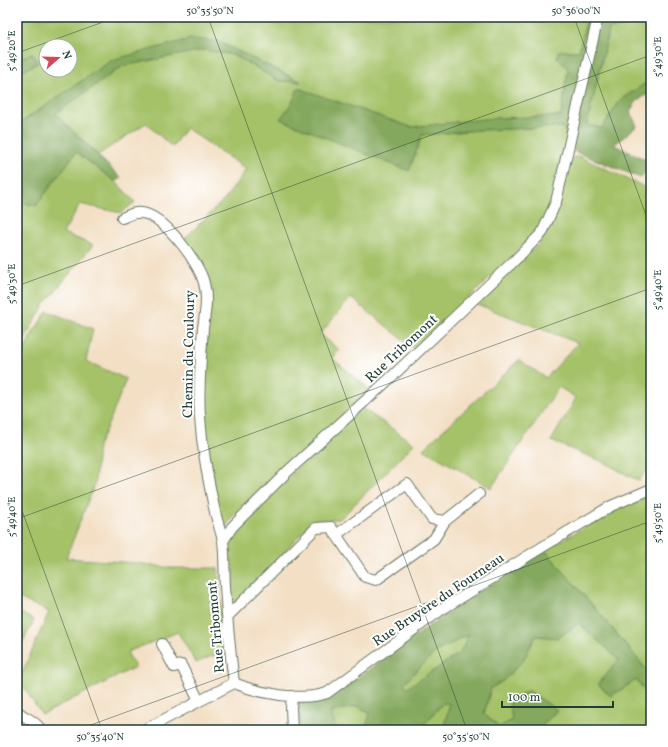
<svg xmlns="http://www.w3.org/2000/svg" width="668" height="747" font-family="Vollkorn,serif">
<rect width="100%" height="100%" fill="#fff"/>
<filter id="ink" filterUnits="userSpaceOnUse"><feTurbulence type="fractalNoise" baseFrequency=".025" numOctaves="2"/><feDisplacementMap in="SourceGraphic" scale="8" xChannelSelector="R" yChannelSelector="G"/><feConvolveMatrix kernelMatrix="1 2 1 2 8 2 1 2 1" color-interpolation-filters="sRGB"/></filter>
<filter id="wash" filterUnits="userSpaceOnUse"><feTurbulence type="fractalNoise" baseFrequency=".012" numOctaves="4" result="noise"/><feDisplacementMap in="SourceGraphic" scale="16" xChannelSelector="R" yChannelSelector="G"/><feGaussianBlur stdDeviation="0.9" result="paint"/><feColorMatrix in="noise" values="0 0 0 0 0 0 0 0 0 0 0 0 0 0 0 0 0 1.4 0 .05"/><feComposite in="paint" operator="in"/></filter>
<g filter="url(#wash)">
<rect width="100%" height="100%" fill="#f3dfc4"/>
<!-- green -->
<path fill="#a5c269" stroke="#62804e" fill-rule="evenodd" d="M 17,17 L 590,17 L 587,18 L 579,51 L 559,51 L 557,58 L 568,69 L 561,116 L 411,127 L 298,89 L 292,103 L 281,119 L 409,171 L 422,135 L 479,130 L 563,127 L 567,139 L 552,205 L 534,236 L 415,349 L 351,298 L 320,334 L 339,350 L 332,358 L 370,390 L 232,517 L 226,527 L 221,525 L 211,473 L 203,408 L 208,308 L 195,256 L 184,239 L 226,198 L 246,169 L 186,128 L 172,147 L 146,123 L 98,155 L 55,113 L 123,66 L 203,50 L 234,55 L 279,81 L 300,81 L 217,41 L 112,60 L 17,125 L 17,73 L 38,63 L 32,53 L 17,60 ZM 46,46 L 70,46 L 70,70 L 46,70 Z
M 651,20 L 651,80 L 621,99 L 602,128 L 587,125 L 609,29 Z
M 76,152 L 116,182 L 135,202 L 121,213 L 80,204 L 63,233 L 93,245 L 44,305 L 17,352 L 17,201 L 36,206 Z
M 578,156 L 651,190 L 651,463 L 639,481 L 601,461 L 551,441 L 576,398 L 559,387 L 491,488 L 423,449 L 519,360 L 546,378 L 578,343 L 474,303 L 539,244 L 555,217 L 570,159 Z
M 47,311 L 93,329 L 86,361 L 126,379 L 111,418 L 98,446 L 95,483 L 66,558 L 138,563 L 171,568 L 218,568 L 226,654 L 212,656 L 196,663 L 178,632 L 127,652 L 135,667 L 42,715 L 19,680 L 49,612 L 17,597 L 17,365 L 31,336 Z
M 361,407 L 414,444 L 340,519 L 314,520 L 239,600 L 230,602 L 226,553 L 234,529 Z
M 651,494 L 651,675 L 600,614 L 545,550 C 580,530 614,509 651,494 Z
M 17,611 L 34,620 L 18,651 L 17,650 Z
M 579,623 L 619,660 L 598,684 L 611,696 L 636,680 L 651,698 L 650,730 L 538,730 L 557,710 L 512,720 L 499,727 L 484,714 L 491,688 L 503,681 L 522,662 L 536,636 L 558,637 Z
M 470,634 L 460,653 L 407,689 L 404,683 L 437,651 Z
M 443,703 L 450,703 L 443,730 L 419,730 Z
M 358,706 L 370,713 L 367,725 L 373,730 L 336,730 L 331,712 Z"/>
<!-- forest -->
<path fill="#84a85d" stroke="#527248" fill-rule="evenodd" d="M 590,17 L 651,17 L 651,20 L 609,29 L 587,125 L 602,128 L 621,99 L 651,80 L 651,92 L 637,101 L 630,111 L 637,126 L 614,145 L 651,162 L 641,178 L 571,150 L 563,127 L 479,130 L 422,135 L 409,171 L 280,119 L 292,103 L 298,88 L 411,127 L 493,118 L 561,116 L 568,69 L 557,58 L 559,51 L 579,51 L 587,18 Z
M 190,39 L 217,41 L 301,82 L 279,81 L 234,55 L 203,50 L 123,66 L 55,114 L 121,178 L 116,182 L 76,152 L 36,206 L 17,201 L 17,125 L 112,60 Z
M 33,53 L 38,63 L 17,73 L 17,60 Z
M 545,550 L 600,614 L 651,675 L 651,698 L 636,680 L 611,696 L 598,684 L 619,660 L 579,623 L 558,638 L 536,636 L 522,662 L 503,681 L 491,688 L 484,714 L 499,727 L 512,720 L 509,701 L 528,690 L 557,710 L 538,730 L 513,730 L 511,729 L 508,730 L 443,730 L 450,704 L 443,703 L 419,730 L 373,730 L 367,725 L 370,713 L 358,706 L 331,712 L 336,730 L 300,730 L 298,702 L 319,700 L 337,692 L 467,599 ZM 469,634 L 460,653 L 407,688 L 404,683 L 437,651 Z"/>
</g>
<g filter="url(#ink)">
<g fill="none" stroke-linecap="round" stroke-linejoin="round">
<!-- minor casing -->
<g stroke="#697666" stroke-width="12">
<path id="minor" d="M 122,218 C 129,215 134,212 142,213 C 164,216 199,262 204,283 C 208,297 205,314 203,328 C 201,357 198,387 200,416 C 202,448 208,480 215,512 C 217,521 221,531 223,541 C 225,556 224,571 225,586 C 227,618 230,651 234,683
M 336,535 L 407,484 L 432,519 L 445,521
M 223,541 L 232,527 L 288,471 L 386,382 L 513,262 L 542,233 L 556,202 L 598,17
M 228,616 L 316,528 L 331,527 L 365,577 L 376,580 L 434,539 L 445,521 L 479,494
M 162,644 L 174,667 L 181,665 L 199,701
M 234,683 C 258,693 302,702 327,693 L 441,610 L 544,546 L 611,506 L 651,489
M 292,696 L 291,708 L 292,730
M 17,711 C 27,720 33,718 41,730
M 144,730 L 234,683"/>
</g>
<!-- minor -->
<use href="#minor" stroke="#fff" stroke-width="10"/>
</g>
</g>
<!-- ticks -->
<path fill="none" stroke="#1f3d34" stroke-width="1" stroke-opacity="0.45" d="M 208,17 L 467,730M 574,17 L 651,229M 17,53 L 117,17M 17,286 L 651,55M 17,497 L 102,730M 17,519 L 651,288M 77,730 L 651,521"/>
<g text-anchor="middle" stroke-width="4" stroke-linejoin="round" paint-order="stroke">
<!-- street labels -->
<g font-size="14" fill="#1f3d34" stroke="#fff">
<text transform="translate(401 348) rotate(-43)" y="5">Rue Tribomont</text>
<text transform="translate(188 354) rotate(-89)" y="5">Chemin du Couloury</text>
<text transform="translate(438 599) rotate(-34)" y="5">Rue Bruyère du Fourneau</text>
<text transform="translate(215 627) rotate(-95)" y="5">Rue Tribomont</text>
</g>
</g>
<!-- margin -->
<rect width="668" height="747" fill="none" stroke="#fff" stroke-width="44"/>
<!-- north arrow -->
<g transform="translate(58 58) rotate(70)"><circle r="19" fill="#ffffff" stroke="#a5b1ae"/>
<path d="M0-3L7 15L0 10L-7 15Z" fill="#d1495b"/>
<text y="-6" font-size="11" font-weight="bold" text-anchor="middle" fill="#1f3d34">N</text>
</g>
<!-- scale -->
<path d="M502 701v6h111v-6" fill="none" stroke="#1f3d34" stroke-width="2"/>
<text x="508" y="701" font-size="12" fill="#1f3d34" stroke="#ffffff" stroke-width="3" paint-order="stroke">100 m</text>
<rect x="22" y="22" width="624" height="703" fill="none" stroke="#1f3d34" stroke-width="1.5"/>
<g font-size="10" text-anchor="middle" fill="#1f3d34">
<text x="210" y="14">50°35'50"N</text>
<text x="576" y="14">50°36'00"N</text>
<text transform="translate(11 51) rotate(-90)" y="4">5°49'20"E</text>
<text transform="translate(657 57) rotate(-90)" y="4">5°49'30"E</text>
<text transform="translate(11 284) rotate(-90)" y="4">5°49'30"E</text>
<text transform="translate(657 290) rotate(-90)" y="4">5°49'40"E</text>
<text transform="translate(11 517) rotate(-90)" y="4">5°49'40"E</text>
<text transform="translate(657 523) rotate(-90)" y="4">5°49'50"E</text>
<text x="100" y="740">50°35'40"N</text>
<text x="466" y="740">50°35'50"N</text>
</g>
</svg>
